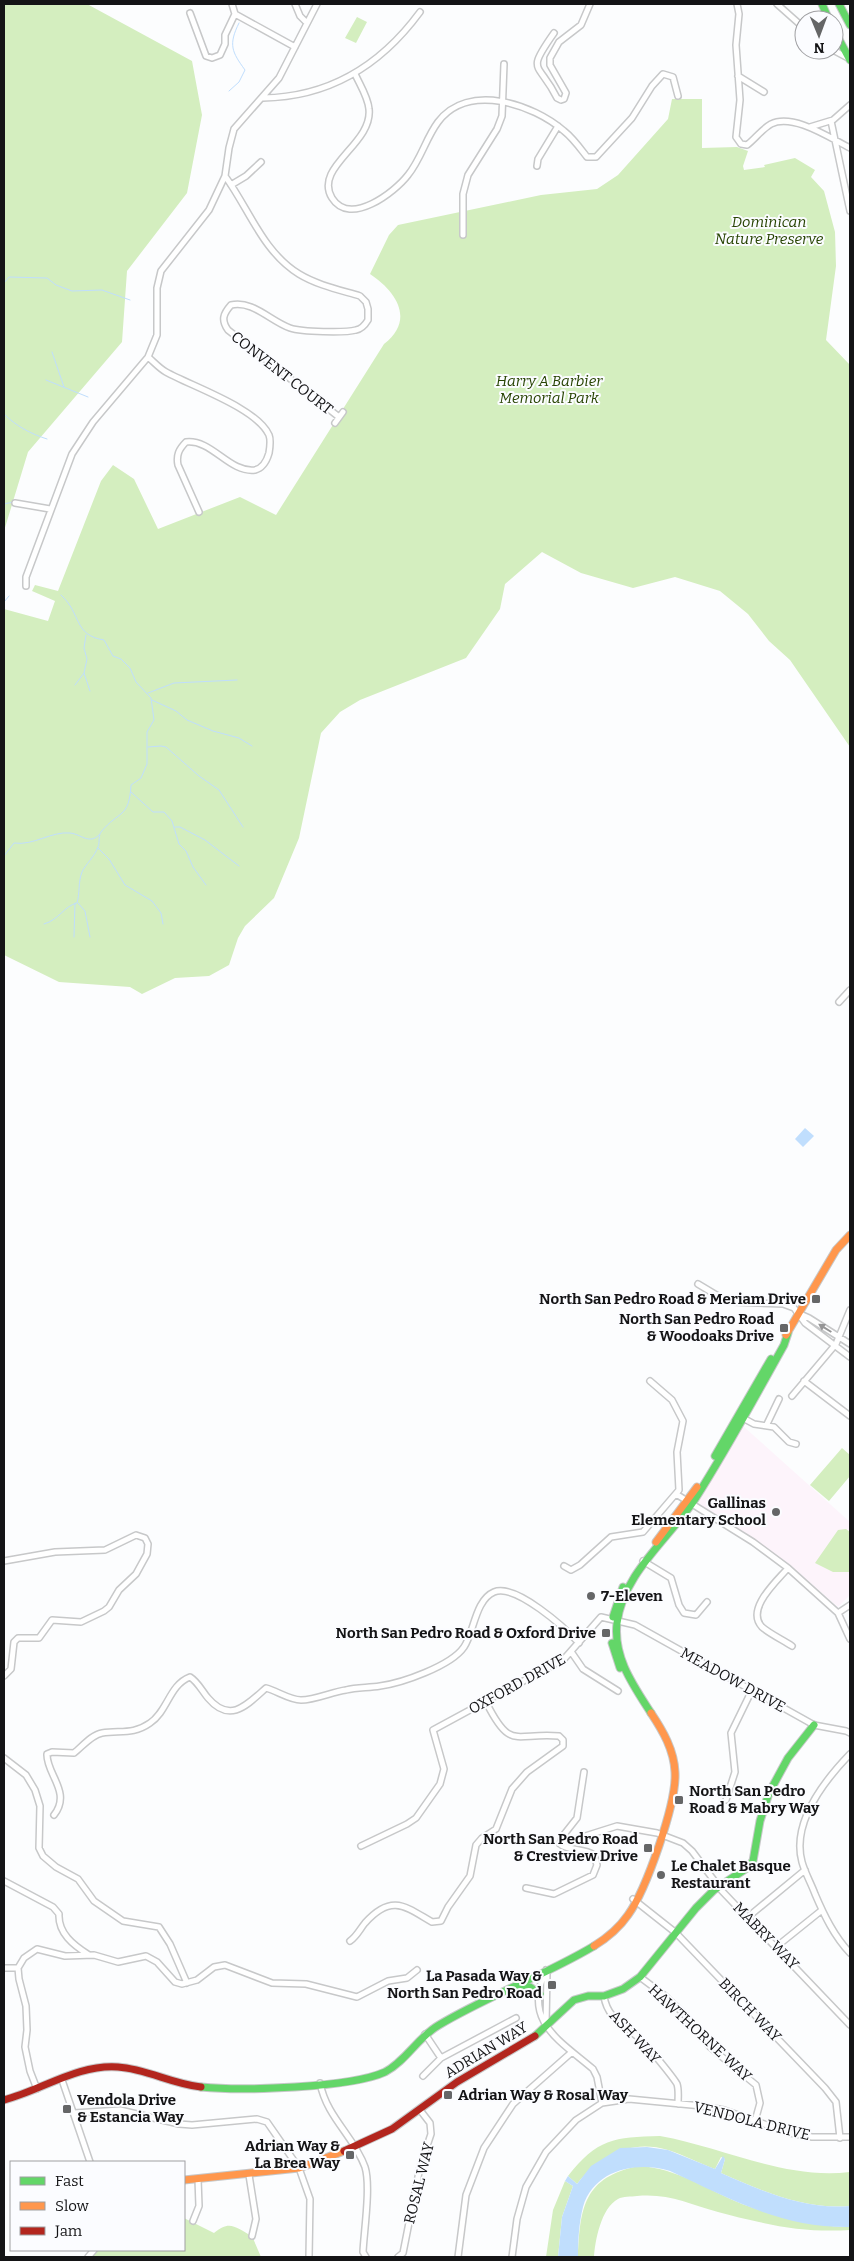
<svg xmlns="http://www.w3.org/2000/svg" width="854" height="2261" font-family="Bitter,serif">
<rect width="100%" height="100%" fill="#fcfdfe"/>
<!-- education -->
<path fill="#fdf4fb" d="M 743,1426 L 850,1522 L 850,1595 L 838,1607 L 788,1563 L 698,1503 Z"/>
<!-- green -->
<path fill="#d4eebf" d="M 4,4 L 87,4 L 192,61 L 202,115 L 187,193 L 127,271 L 122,342 L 28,452 L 4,531 Z
M 357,17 L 367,22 L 356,43 L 345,38 Z
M 672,99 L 702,99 L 702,148 L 737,147 L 748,151 L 743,166 L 744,170 L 765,167 L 764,165 L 795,158 L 815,170 L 811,177 L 824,191 L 835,232 L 836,266 L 826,340 L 850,365 L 850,747 L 790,660 L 769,641 L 748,614 L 720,591 L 675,577 L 633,588 L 581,573 L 542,552 L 505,584 L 500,609 L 466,658 L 360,700 L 340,712 L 321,733 L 299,838 L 274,898 L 245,926 L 238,938 L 229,965 L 209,976 L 175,978 L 142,994 L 130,987 L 59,982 L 4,955 L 4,609 L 48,621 L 55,601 L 32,591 L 35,585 L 58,591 L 101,481 L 113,465 L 134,479 L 158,529 L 240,497 L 276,515 L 384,344 C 415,320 397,292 370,274 L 389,235 L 398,225 L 541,195 L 597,189 L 618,175 L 668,119 Z
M 842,1448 L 850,1455 L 850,1476 L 829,1501 L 810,1485 Z
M 846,1529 L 850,1532 L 850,1572 L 833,1572 L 815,1563 L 838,1530 Z
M 660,2136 C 723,2147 784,2180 850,2172 L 850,2206 C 804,2210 762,2191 721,2173 L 725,2159 L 721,2157 L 715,2169 C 699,2163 684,2155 668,2150 C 631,2139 600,2155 577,2184 L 568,2176 C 597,2139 614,2137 660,2136 Z
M 639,2166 C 677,2168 708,2190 742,2204 C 776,2216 815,2227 850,2227 L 850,2230 C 819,2232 789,2229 759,2222 C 746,2219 732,2216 718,2212 C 689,2204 668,2193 637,2196 C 631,2197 623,2196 618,2199 C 601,2208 595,2241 594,2257 L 578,2257 C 580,2207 584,2177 639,2166 Z
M 565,2181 L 573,2186 L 562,2217 L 558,2257 L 546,2257 L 553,2210 Z
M 184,2218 L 214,2233 C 230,2219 236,2228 252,2236 L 261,2257 L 86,2257 L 92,2250 L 184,2250 Z"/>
<!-- water -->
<path fill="#c0defd" d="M 805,1128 L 814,1136 L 803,1147 L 795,1139 Z
M 647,2147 L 668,2150 L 715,2169 L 723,2156 L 725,2159 L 721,2173 C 762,2191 804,2210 850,2206 L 850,2227 C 781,2228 731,2199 670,2171 C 638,2161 594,2169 583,2207 C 579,2223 578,2240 578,2257 L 558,2257 L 562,2217 L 573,2186 L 565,2181 L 568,2176 L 577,2184 L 591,2166 L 620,2148 Z"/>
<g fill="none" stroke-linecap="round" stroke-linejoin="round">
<!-- stream -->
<path stroke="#c0defd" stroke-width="1" d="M 229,91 L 239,82 L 245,70 C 232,52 228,45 239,23
M 4,283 L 9,277 L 47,278 L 56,285 L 72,291 L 102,290 L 130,300
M 52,352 L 64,387
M 46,380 L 88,397
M 4,414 C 16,426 31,434 47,439
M 4,504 L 13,502
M 4,602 L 9,596
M 86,635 L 84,648 L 87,659 L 84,673 L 90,691
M 75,685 L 84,673
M 148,693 L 174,683 L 237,680
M 152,700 L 176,711 L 187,720 L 213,731 L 239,738 L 252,746
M 148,747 L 161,746 L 166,747 L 199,776 L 219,790 L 243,827
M 131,792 L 153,812 L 164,812 L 172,821 L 179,844 L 186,851 L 193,867 L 206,885
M 175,827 L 180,827 L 205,840 L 239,866
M 98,848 L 109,859 L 125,885 L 152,901 L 161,913 L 163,924
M 4,856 L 14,843 C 33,846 52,831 70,833 C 81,834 89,845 99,835
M 78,903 L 85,911 L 90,937
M 44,924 C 59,920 64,906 77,903 C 80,893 78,882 82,872 C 85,865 95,856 98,847 C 100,843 98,836 101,832 C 119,810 129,819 131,785 L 141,778 L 147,764 L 147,732 L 154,720 L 151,698 L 136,682 L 130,668 L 121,659 L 113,656 L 104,640 C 73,635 82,614 61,595
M 74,937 L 75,903"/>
<!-- street casing -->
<g stroke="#c7c8c9" stroke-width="8">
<path id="street" d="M 232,4 L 235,14 L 295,47
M 295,4 L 300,16 L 307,23
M 737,4 L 739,14 L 736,45 L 740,100 L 736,137 L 741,144 L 747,145 C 755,139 762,129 771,124 C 793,113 830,138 850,148
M 777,4 L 804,28
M 190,13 L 206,56 L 212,58 L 220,55 L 225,44 L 225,35 L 235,14
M 554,33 C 525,74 539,61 557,98 L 561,100 L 564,99 L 566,93 L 550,65 L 550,58 L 559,42 L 581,25 L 590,4
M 833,50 L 850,59
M 355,74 C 360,85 368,97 369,109 C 373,144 313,167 332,198 C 350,227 395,192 408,175 C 421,159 426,138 438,122 C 468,82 533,104 564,131 C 573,138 580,148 587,157 L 596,157 L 632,118 L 652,86 L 663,74 L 673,77 L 678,96
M 738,76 L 764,92
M 263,98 C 330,97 381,65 420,12
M 831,121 L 850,211
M 810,127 L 833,120 L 850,105
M 537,166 L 538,159 L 558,126
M 225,176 C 249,209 263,252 299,274 C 317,285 340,290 360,296 L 366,302 L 368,309 L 368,320 C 365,325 362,329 356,330 C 345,333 302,332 290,328 C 270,321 253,300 231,305 C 223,314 221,320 228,330 L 339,417
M 231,185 L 246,176 L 261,162
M 463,235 L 463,194 L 468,175 L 497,129 L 502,116 L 504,64
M 148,357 C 154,362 159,368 166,372 C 191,386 257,408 269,435 C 271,440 270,447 269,453 C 267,460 263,468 255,470 C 229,473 212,439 186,442 C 179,449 176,455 178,465 L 199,512
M 335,423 L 343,412
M 15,503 L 50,509
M 26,586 L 26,577 L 72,454 L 93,422 L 148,357 L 157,335 L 157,288 L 161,271 L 209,210 L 225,176 L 229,148 L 234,129 L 279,78 L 317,4
M 839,1002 L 850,990
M 698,1284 L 723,1299 L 733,1302 L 783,1304 L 794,1308 L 805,1323 L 850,1357
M 800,1314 L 809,1318 L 850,1344
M 804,1381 L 850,1416
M 792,1396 L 836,1344 L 850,1310
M 741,1417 L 754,1424 L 774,1427 L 789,1442 L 796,1444
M 767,1424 L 779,1399
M 676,1494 L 753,1542 L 788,1568 L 838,1613 L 850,1639
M 4,1561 L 55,1552 L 105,1550 L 136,1535 L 145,1538 L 148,1544 L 147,1554 L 136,1574 L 119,1590 L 109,1607 L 104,1611 L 81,1622 L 52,1620 L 39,1638 L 18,1638 L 14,1642 L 11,1669 L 4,1676
M 643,1561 L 671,1578 L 679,1605 L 684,1613 L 696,1615 L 707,1602
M 564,1566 L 571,1570 L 580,1565 L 611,1537 L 643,1532 L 679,1490 L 677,1452 L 683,1421 L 672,1400 L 650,1381
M 788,1568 C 777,1581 745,1609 762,1627 C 770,1634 783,1640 792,1646
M 838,1613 L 850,1605
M 572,1653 L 583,1669 L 618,1691
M 850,1754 C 825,1780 791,1822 802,1862 C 805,1873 811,1883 815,1894 C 824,1915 834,1936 850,1953
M 4,1758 L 26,1775 L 35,1790 L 40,1806 L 39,1848 L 43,1856 L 56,1867 L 78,1879 L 94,1901 L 123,1921 L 159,1927 L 170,1944 L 187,1983
M 726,1800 L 735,1772 L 731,1733 L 752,1690
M 54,1815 C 72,1792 46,1774 47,1754 L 52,1752 L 74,1753 C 82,1747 91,1735 102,1733 C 120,1730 133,1735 150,1723 C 168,1711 169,1685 190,1677 C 198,1682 202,1691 208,1698 C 230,1724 247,1705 266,1688 C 277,1691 290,1700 301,1700 C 315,1700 332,1692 346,1690 C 357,1687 368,1688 380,1686 C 402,1683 451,1666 464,1647 C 474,1633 475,1600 494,1592 C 516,1583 566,1629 579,1643
M 560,1844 L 617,1826 L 657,1833 L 683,1843 L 692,1851 L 722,1891 L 850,2025
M 560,1844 L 562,1837 L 577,1818 L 584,1772
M 361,1846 L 407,1824 L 416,1818 L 440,1784 L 444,1769 L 433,1730 L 564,1659 L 601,1617 L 635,1625 L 814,1725 L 846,1731 L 850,1733
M 4,1881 L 53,1907 L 59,1914 C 58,1933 73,1945 89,1955
M 526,1888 L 554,1894 L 593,1875 L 597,1865 L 594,1855 C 584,1848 568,1851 560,1844
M 633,1899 L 676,1933 L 825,2088 L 836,2102 L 840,2138
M 748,1917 L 805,1870
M 350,1941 C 357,1936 360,1929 365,1923 C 392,1893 406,1907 432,1922 L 441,1921 L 448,1907 L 470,1876 L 476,1845 L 482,1838 L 496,1829 L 512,1789 L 527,1772 L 563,1746 L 563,1740 L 559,1736 C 515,1732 511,1752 486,1702
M 776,1947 L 822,1910
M 4,1968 L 18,1968
M 546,1970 C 522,2021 559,2040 593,2069 L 597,2077 L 602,2103
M 640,1977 L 664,1995 L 683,2013 L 710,2047 L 756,2085 L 760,2103 L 755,2121
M 604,1996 C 607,2019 626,2026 640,2039 C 647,2045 673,2077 677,2084 C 679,2090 678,2097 678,2104
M 546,2025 L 547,1973
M 425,2034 L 441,2058
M 423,2076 L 441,2058 L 516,2018
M 62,2080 L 90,2162
M 320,2083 C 327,2118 354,2136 365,2167 C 371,2186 364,2231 363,2252 L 366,2257
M 37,2089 L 30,2071 L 25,2047 L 27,2030 L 26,2006 L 19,1979 L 18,1968 L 24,1958 L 37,1949 L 65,1956 L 94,1955 L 118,1962 L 146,1956 L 157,1962 L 175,1982 L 182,1984 L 197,1980 L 214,1967 L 225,1965 L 272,1983 L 306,1984 L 357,1997 L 388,1981 L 407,1978 L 417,1970
M 74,2113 L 120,2110 L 179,2124 L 192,2125 L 257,2119 L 267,2122 L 299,2168 L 310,2199 L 309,2257
M 249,2175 L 256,2219 L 252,2236
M 193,2221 L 199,2206 L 198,2179
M 88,2257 L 94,2250
M 398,2257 L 403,2253 L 420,2167 L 431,2134 L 430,2123 L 420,2110
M 458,2257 L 466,2195 L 484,2148 L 513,2104 L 572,2052
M 512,2257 L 517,2219 L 526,2187 L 546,2152 L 576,2120 L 602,2103 L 629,2099 L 702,2106 L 724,2110 L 790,2133 L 812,2137 L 850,2137"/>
</g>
<!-- fast casing -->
<g stroke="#c7c8c9" stroke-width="9">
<path id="fast" d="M 822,4 L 829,20
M 839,4 L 850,25
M 834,30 L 850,60
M 715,1456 L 771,1359
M 613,1617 L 623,1587
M 612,1643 L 620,1668
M 651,1713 C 633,1685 613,1657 617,1623 C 623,1573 669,1539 695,1499 C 727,1449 755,1397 784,1345 L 788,1333
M 510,1993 L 530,1987 L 540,1994
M 535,2036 L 574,2000 L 588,1996 L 604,1996 L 623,1989 L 640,1977 L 696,1908 L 714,1890 L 747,1868 L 753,1861 L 760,1821 L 769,1793 L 788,1758 L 814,1725
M 201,2087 C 241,2091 350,2088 385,2072 C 406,2061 418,2037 439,2025 C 489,1995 544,1976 594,1946"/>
</g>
<!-- slow casing -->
<g stroke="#c7c8c9" stroke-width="9">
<path id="slow" d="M 786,1335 L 836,1250 L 850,1235
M 656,1542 L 697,1487
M 594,1946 C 607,1938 619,1928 628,1915 C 646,1890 677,1803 675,1772 C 674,1750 663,1731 651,1713
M 184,2180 L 299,2168 L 344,2151"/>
</g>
<!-- jam casing -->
<g stroke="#c7c8c9" stroke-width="9">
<path id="jam" d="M 4,2100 C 42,2090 78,2064 118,2067 C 147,2069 172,2084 201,2087
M 344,2151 L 392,2129 L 457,2082 L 535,2036"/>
</g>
<!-- street -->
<use href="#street" stroke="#fff" stroke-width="5"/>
<!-- fast -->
<use href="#fast" stroke="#63d668" stroke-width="7"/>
<!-- slow -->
<use href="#slow" stroke="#ff974d" stroke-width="7"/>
<!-- jam -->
<use href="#jam" stroke="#b3261e" stroke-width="7"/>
</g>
<!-- one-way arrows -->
<defs><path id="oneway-solid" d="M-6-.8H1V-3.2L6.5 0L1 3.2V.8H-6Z" transform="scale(1.25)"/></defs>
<use fill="#959596" href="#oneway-solid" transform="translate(825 1328) rotate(-148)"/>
<!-- markers -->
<g fill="#656667" stroke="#fbfcff" stroke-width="2">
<rect x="811" y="1294" width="10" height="10" rx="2.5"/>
<rect x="779" y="1323" width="10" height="10" rx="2.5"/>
<circle cx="776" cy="1512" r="5"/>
<circle cx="591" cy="1596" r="5"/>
<rect x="601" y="1628" width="10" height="10" rx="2.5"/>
<rect x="674" y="1795" width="10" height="10" rx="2.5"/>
<rect x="643" y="1843" width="10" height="10" rx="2.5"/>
<circle cx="661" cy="1875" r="5"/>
<rect x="547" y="1980" width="10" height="10" rx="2.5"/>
<rect x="443" y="2090" width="10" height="10" rx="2.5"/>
<rect x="62" y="2104" width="10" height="10" rx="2.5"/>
<rect x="345" y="2150" width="10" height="10" rx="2.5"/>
</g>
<g text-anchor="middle" stroke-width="4" stroke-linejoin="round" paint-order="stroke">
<!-- park labels -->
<g font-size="15" font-style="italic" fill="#284403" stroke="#fbfcff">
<text x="769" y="227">Dominican<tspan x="769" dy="17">Nature Preserve</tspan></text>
<text x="549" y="386">Harry A Barbier<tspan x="549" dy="17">Memorial Park</tspan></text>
</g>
<!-- street labels -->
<g font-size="15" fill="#141416" stroke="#fbfcff">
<text transform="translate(282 373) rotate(38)" y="5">CONVENT COURT</text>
<text transform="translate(733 1680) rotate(29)" y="5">MEADOW DRIVE</text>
<text transform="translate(517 1684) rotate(-29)" y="5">OXFORD DRIVE</text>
<text transform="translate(766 1936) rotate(46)" y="5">MABRY WAY</text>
<text transform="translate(750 2010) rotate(46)" y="5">BIRCH WAY</text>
<text transform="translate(700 2033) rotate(43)" y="5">HAWTHORNE WAY</text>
<text transform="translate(635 2037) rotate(47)" y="5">ASH WAY</text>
<text transform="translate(486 2050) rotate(-31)" y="5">ADRIAN WAY</text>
<text transform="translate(752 2121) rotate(14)" y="5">VENDOLA DRIVE</text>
<text transform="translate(419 2183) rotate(-76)" y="5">ROSAL WAY</text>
</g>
<!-- poi labels -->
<g font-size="15" font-weight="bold" fill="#141416" stroke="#fbfcff" text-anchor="end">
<text x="806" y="1304">North San Pedro Road &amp; Meriam Drive</text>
<text x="774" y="1324">North San Pedro Road<tspan x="774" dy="17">&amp; Woodoaks Drive</tspan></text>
<text x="766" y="1508">Gallinas<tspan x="766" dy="17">Elementary School</tspan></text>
<text x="601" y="1601" text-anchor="start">7-Eleven</text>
<text x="596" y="1638">North San Pedro Road &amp; Oxford Drive</text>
<text x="689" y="1796" text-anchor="start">North San Pedro<tspan x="689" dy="17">Road &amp; Mabry Way</tspan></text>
<text x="638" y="1844">North San Pedro Road<tspan x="638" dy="17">&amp; Crestview Drive</tspan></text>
<text x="671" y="1871" text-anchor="start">Le Chalet Basque<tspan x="671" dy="17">Restaurant</tspan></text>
<text x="542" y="1981">La Pasada Way &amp;<tspan x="542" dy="17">North San Pedro Road</tspan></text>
<text x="458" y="2100" text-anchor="start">Adrian Way &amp; Rosal Way</text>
<text x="77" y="2105" text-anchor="start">Vendola Drive<tspan x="77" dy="17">&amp; Estancia Way</tspan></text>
<text x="340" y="2151">Adrian Way &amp;<tspan x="340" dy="17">La Brea Way</tspan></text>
</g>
</g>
<!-- border -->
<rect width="854" height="2261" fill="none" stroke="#141416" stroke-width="10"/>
<!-- legend -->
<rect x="10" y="2161" width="175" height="90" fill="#fbfcff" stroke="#9f9fa2"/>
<rect x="20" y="2177" width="25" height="8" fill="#63d668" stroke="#9f9fa2"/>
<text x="55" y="2186" font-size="15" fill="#141416">Fast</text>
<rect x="20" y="2202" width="25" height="8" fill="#ff974d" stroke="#9f9fa2"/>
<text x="55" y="2211" font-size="15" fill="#141416">Slow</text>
<rect x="20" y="2227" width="25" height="8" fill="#b3261e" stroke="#9f9fa2"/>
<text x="55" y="2236" font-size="15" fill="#141416">Jam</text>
<!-- north arrow -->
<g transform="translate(819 35) rotate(179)"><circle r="24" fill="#fbfcff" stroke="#9f9fa2"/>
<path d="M0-4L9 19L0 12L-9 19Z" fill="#656667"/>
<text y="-8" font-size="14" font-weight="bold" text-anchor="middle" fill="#141416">N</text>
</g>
</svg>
